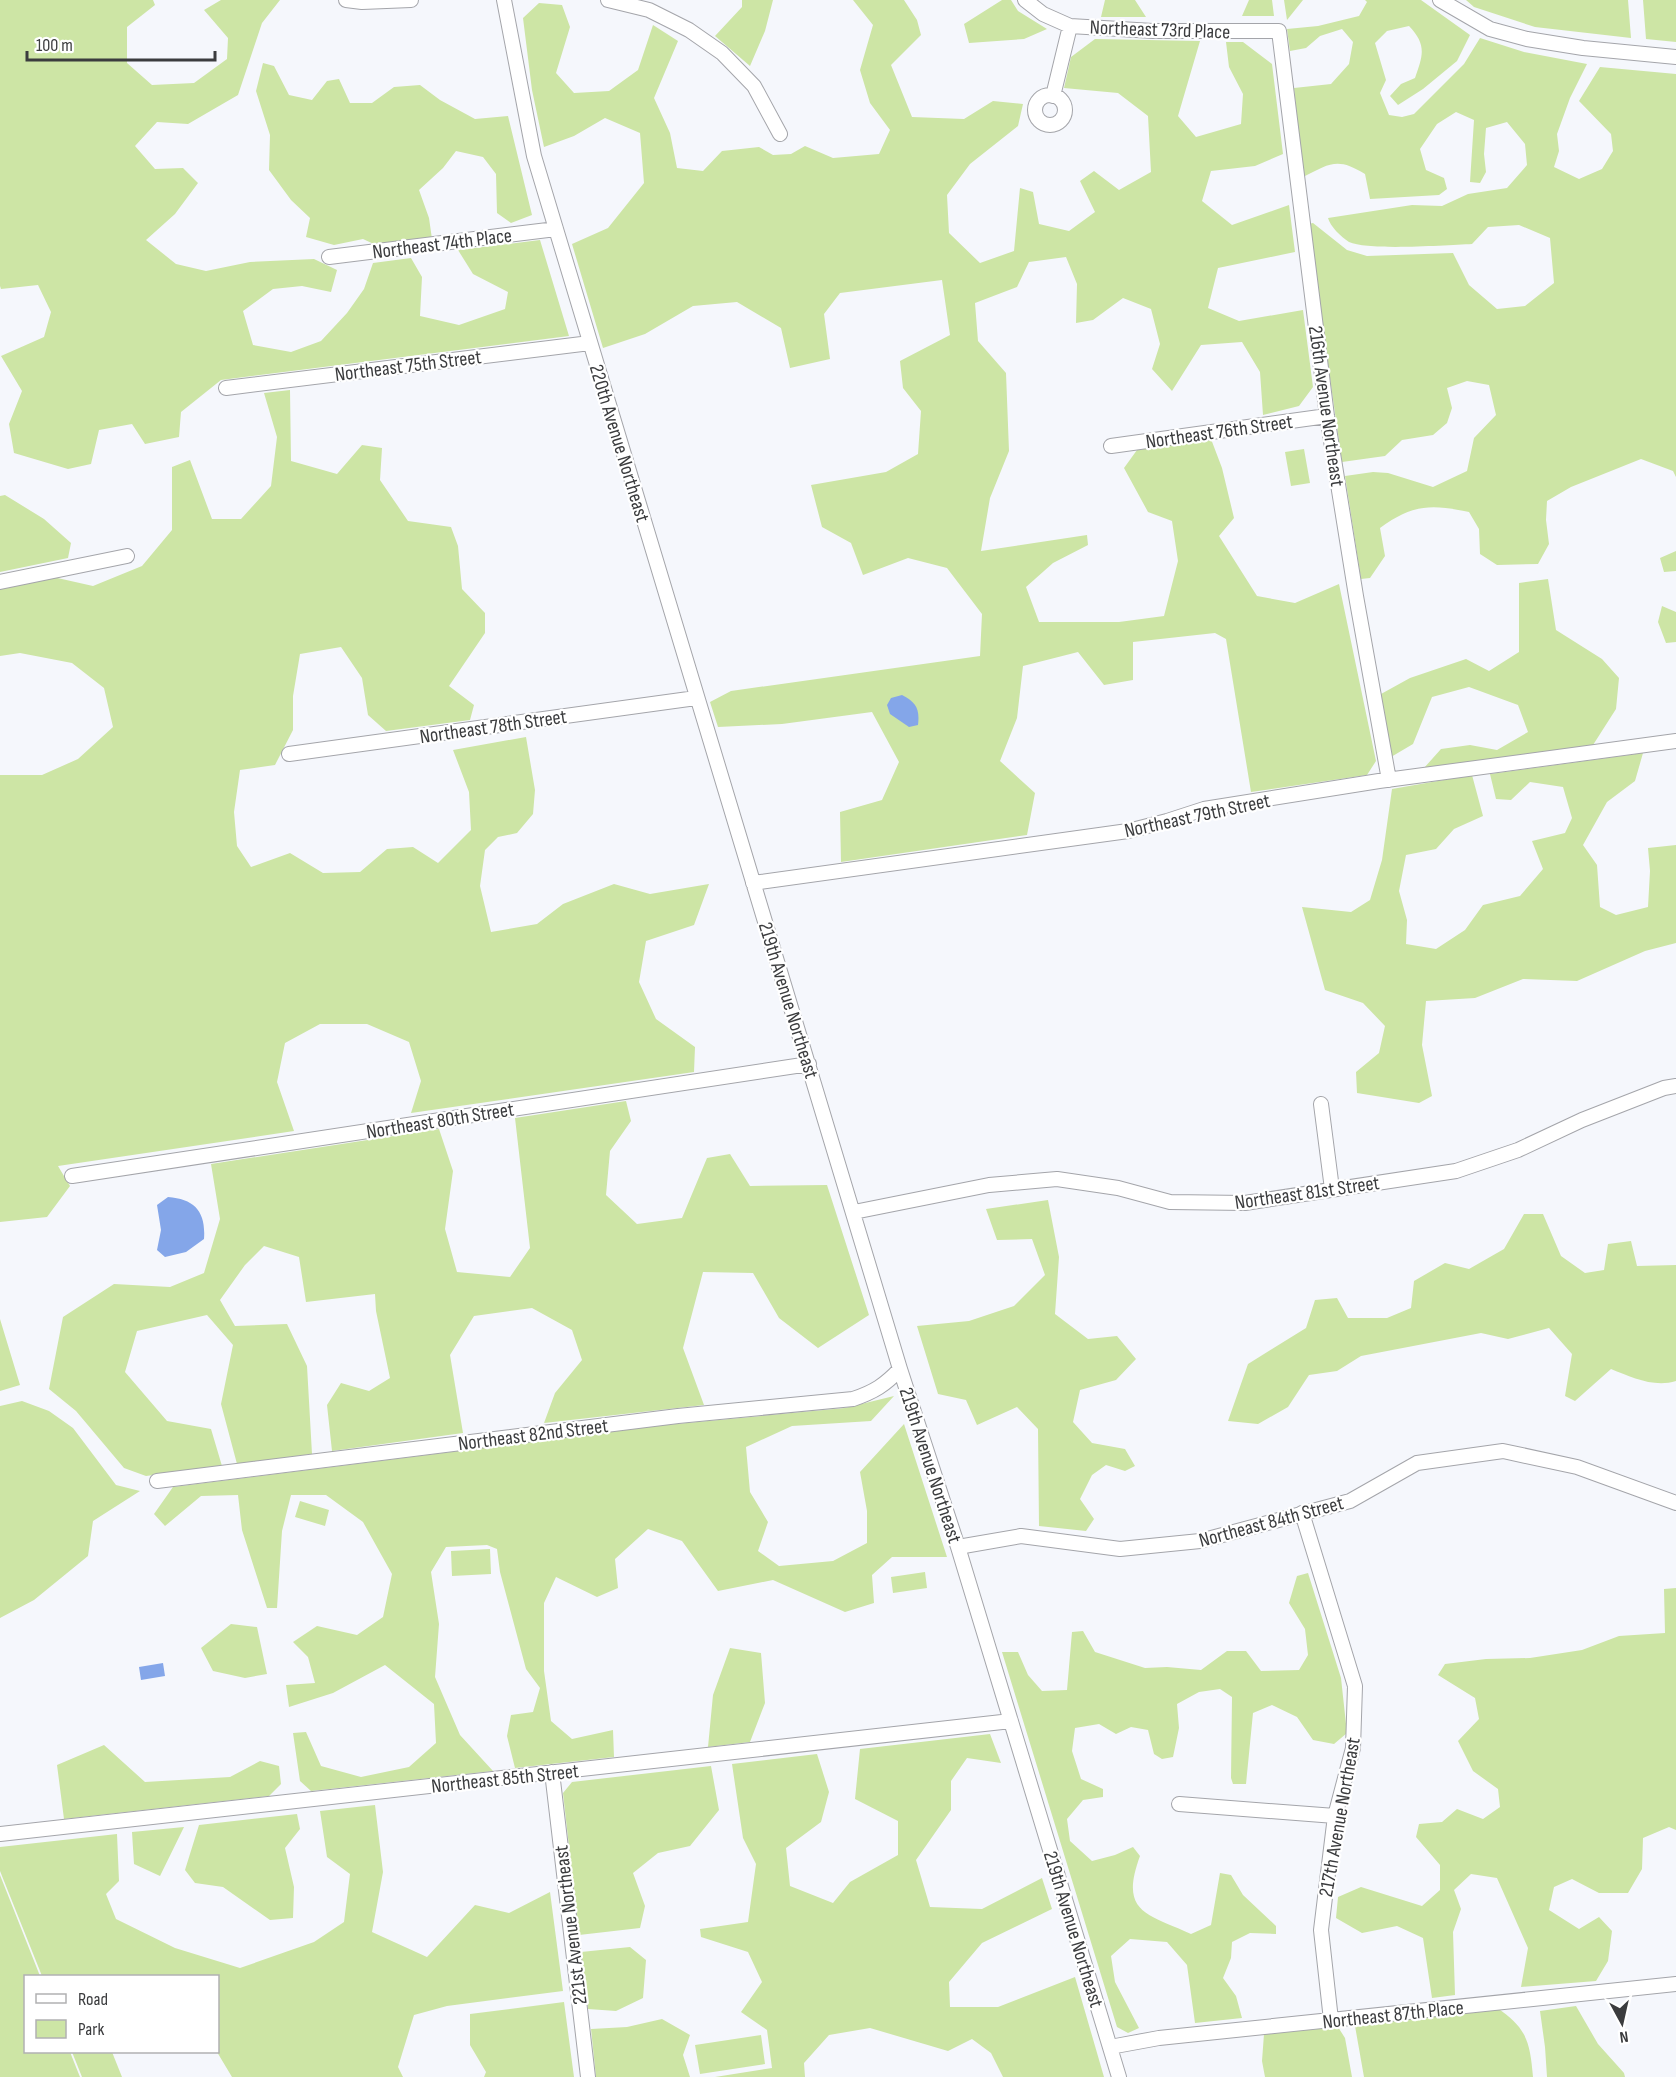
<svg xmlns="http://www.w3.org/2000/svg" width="1676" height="2077" font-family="'Sofia Sans Condensed',sans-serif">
<rect width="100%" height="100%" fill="#f5f7fc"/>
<!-- green -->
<path fill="#cde5a5" d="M 0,0 L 153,0 L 155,5 L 127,27 L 127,63 L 152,85 L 194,83 L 227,59 L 228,38 L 204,10 L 221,0 L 280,0 L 262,23 L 238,95 L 188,124 L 157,122 L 135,146 L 155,169 L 183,168 L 198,183 L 175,214 L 146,240 L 176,264 L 206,271 L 250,262 L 314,259 L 337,270 L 331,292 L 302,286 L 273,289 L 243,311 L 253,345 L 291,352 L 321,341 L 347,313 L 364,289 L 373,263 L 411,258 L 422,277 L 420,316 L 459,325 L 505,309 L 508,292 L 473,274 L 458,250 L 540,240 L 569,336 L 221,380 L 181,412 L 179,437 L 145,444 L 132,424 L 99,430 L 91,464 L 68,469 L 14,453 L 9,424 L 22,391 L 1,356 L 44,337 L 51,312 L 38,285 L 1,289 L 0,286 Z
M 742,0 L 773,0 L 765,31 L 750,66 L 715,36 L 742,7 Z
M 853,0 L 904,0 L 917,20 L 921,35 L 891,65 L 912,117 L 964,119 L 993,101 L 1023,104 L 1018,126 L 970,164 L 947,195 L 949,233 L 980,263 L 1014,251 L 1020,188 L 1033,192 L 1039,224 L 1069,231 L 1095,212 L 1080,181 L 1094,171 L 1119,190 L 1151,172 L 1148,116 L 1118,93 L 1064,88 L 1071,57 L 1095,39 L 1200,41 L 1178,116 L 1196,137 L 1241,124 L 1243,94 L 1229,67 L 1226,42 L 1243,42 L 1272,64 L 1283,154 L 1255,166 L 1211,171 L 1202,201 L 1232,225 L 1289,205 L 1295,252 L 1218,268 L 1208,308 L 1239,321 L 1303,310 L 1313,387 L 1299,406 L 1263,415 L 1260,372 L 1242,342 L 1201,345 L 1172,391 L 1152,369 L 1160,344 L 1151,309 L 1123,298 L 1093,320 L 1076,323 L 1077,284 L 1066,257 L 1029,262 L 1017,287 L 975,303 L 978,341 L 1006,373 L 1009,451 L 990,498 L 981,551 L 1087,535 L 1088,545 L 1053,563 L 1026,587 L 1039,622 L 1119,622 L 1164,616 L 1178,561 L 1172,521 L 1148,512 L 1124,468 L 1137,450 L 1211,439 L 1222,468 L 1234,518 L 1219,536 L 1257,596 L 1295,603 L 1339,584 L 1376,761 L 1367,775 L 1251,792 L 1226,639 L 1215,633 L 1133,642 L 1133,680 L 1104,685 L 1078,652 L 1023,666 L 1017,718 L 1000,761 L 1035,793 L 1027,835 L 841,862 L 840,812 L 882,800 L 899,762 L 872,712 L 782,724 L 718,727 L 710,702 L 731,691 L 980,656 L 982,614 L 947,568 L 908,558 L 863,575 L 851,543 L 822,527 L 811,485 L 886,472 L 918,454 L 921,411 L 903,388 L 900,361 L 950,335 L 942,280 L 840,293 L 824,314 L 830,359 L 790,368 L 781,328 L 737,302 L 693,306 L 645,334 L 603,348 L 572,244 L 608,228 L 644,183 L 640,133 L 605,118 L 574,136 L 544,147 L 532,90 L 523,18 L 539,3 L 562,5 L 570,27 L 556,73 L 574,93 L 609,91 L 638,70 L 653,25 L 678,41 L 654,98 L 670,133 L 677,168 L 703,171 L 722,151 L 759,147 L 773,155 L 791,154 L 805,146 L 833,158 L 879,154 L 890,130 L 870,103 L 860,70 L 873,25 Z
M 1002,0 L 1011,0 L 1018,11 L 1047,29 L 1024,39 L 969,43 L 964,24 Z
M 1105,0 L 1135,0 L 1146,17 L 1101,17 Z
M 1249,0 L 1272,0 L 1274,16 L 1242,16 Z
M 1284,0 L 1303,0 L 1287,20 Z
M 1365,0 L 1421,0 L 1470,35 L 1457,61 L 1423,89 L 1398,105 L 1390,96 L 1401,84 L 1415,78 C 1423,55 1427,45 1409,26 L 1387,31 L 1375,43 L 1386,80 L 1380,93 L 1389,115 L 1402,117 L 1414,114 L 1464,64 L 1480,38 L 1524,52 L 1587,64 L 1570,98 L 1557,134 L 1559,151 L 1554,167 L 1579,179 L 1602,169 L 1613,151 L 1611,134 L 1579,101 L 1600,67 L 1676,74 L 1676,477 L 1673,471 L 1641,459 L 1571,487 L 1547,501 L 1546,520 L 1549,544 L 1538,564 L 1497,565 L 1480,554 L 1479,529 L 1469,512 C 1431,504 1413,504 1380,528 L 1385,556 L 1370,578 L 1361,579 L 1345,476 L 1373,472 L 1388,473 L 1433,487 L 1467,471 L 1474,438 L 1496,415 L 1489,385 L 1467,381 L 1447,388 L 1452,408 L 1447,423 L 1433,435 L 1402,440 L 1385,456 L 1342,462 L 1308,224 L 1313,223 L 1347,250 L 1367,256 L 1453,253 L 1469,285 L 1497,309 L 1525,306 L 1554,283 L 1550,238 L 1519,225 L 1488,227 L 1472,244 C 1446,245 1369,251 1349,242 C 1341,237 1330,226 1328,218 L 1412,205 L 1442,206 L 1468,194 L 1507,188 L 1527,165 L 1525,144 L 1507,122 L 1486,128 L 1484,154 L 1486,172 L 1480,183 L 1470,182 L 1474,120 L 1456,112 L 1437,124 L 1420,149 L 1426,170 L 1444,178 L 1447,189 L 1439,195 L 1370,199 L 1365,174 C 1338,157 1330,163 1303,177 L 1294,88 L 1331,84 L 1349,64 L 1353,42 L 1342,29 L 1320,36 L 1306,48 L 1290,51 L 1287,29 L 1318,26 L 1359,16 L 1367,2 Z
M 1466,0 L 1628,0 L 1631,38 L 1535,27 L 1474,7 Z
M 1643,0 L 1676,0 L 1676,42 L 1646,39 Z
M 263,63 L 274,66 L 289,95 L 312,100 L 327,81 L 339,79 L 350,103 L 372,103 L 394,87 L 420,85 L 440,100 L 475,119 L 508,116 L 532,215 L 511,223 L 497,213 L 496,174 L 483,157 L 456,151 L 443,168 L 419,190 L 429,218 L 432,239 L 378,246 L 363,239 L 334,245 L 306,237 L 310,218 L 291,200 L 269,170 L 270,135 L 256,91 Z
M 290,390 L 291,461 L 337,474 L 362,445 L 382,448 L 380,480 L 408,521 L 451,527 L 458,546 L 462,589 L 485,613 L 485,633 L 449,686 L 474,705 L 470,720 L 386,731 L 368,715 L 362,678 L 341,647 L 300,654 L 293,696 L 293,730 L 275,765 L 240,770 L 234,812 L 237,846 L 251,867 L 290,853 L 323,873 L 360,872 L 387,849 L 413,847 L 438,863 L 471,830 L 469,792 L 453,750 L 526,737 L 535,790 L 533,814 L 517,833 L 498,837 L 485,850 L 480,886 L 491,932 L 537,924 L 563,904 L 614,884 L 650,894 L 709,884 L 694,925 L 646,941 L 639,982 L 656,1019 L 695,1047 L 694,1072 L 411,1113 L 421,1081 L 409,1042 L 367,1024 L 320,1024 L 285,1043 L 277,1082 L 294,1131 L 58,1166 L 70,1186 L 47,1217 L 0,1222 L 0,775 L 42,775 L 78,759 L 113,727 L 104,688 L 72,663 L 20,653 L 0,656 L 0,588 L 53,577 L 93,586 L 142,566 L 172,530 L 172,467 L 190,460 L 212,519 L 241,519 L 271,486 L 277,437 L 264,393 Z
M 1304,449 L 1310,483 L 1291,486 L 1285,452 Z
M 5,495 L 44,519 L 71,543 L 68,558 L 0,572 L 0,496 Z
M 1676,551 L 1676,571 L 1664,572 L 1660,558 Z
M 1548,579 L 1556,630 L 1602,659 L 1619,678 L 1616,709 L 1593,745 L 1424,768 L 1441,749 L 1470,745 L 1497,750 L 1528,732 L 1518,705 L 1469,687 L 1432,697 L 1413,744 L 1391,757 L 1381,694 L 1410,678 L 1466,659 L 1489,671 L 1519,652 L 1519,583 Z
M 1662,606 L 1676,612 L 1676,642 L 1666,643 L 1658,622 Z
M 1643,753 L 1635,781 L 1607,802 L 1583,845 L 1597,865 L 1600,907 L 1616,915 L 1648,907 L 1650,871 L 1648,848 L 1676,845 L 1676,943 L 1645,951 L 1577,981 L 1523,979 L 1475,998 L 1426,1001 L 1422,1045 L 1432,1096 L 1419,1103 L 1357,1093 L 1356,1072 L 1379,1053 L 1385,1026 L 1363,1003 L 1325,990 L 1302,907 L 1351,912 L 1370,900 L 1382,860 L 1392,789 L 1472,775 L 1483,816 L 1454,829 L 1436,849 L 1406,855 L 1399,891 L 1407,920 L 1406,944 L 1436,949 L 1465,930 L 1483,905 L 1520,896 L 1543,869 L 1532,841 L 1565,833 L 1572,818 L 1563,787 L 1530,782 L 1511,800 L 1496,799 L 1490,774 Z
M 626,1101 L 631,1121 L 610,1151 L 606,1195 L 637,1224 L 682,1218 L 707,1158 L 730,1154 L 750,1186 L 827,1185 L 869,1315 L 818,1348 L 779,1318 L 753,1273 L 703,1272 L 683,1348 L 704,1405 L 544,1423 L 555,1393 L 582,1360 L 572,1330 L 532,1308 L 474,1316 L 450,1355 L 463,1433 L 332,1451 L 327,1405 L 341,1383 L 369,1391 L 390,1378 L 376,1311 L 375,1294 L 306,1302 L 299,1257 L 264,1246 L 245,1265 L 220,1300 L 235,1326 L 287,1324 L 307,1366 L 312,1454 L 237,1464 L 221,1404 L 233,1345 L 207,1315 L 137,1331 L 125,1372 L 167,1421 L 211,1429 L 222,1466 L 146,1476 L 124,1468 L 76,1411 L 49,1389 L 63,1317 L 114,1284 L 170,1287 L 204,1273 L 220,1219 L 211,1164 L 439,1129 L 453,1171 L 445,1229 L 457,1272 L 510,1277 L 530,1248 L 515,1118 Z
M 1048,1200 L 1059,1257 L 1055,1314 L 1088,1339 L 1117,1336 L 1136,1359 L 1116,1380 L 1080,1390 L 1073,1422 L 1092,1443 L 1125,1449 L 1135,1466 L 1125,1471 L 1106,1465 L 1092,1475 L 1080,1499 L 1094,1519 L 1086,1531 L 1039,1526 L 1038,1429 L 1017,1407 L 977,1425 L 966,1400 L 938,1394 L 917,1326 L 969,1321 L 1014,1306 L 1045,1275 L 1032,1239 L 997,1240 L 986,1209 Z
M 1524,1214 L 1543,1214 L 1561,1256 L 1585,1273 L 1604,1270 L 1608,1244 L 1631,1241 L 1637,1266 L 1676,1265 L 1676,1381 C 1654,1388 1631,1377 1611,1369 L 1575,1401 L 1565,1396 L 1572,1354 L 1549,1328 L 1508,1339 L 1481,1333 L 1361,1356 L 1337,1371 L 1309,1375 L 1288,1407 L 1258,1424 L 1228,1421 L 1248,1364 L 1306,1328 L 1315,1300 L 1337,1298 L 1348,1318 L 1387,1318 L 1411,1308 L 1414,1281 L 1445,1263 L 1469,1269 L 1504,1249 Z
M 0,1319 L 20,1385 L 0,1391 Z
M 894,1396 L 871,1421 L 792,1426 L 746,1447 L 750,1492 L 768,1522 L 758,1551 L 779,1566 L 833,1561 L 867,1543 L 867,1511 L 860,1472 L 904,1424 L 947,1557 L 892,1557 L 872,1575 L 874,1603 L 845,1612 L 773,1580 L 718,1591 L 682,1541 L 648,1529 L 615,1559 L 618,1588 L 597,1597 L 556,1577 L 544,1603 L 544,1671 L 551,1721 L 572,1739 L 613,1730 L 614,1757 L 515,1768 L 507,1736 L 511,1715 L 533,1712 L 540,1688 L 526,1669 L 500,1572 L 497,1549 L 487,1545 L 446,1547 L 431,1572 L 439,1624 L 435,1677 L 460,1735 L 493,1771 L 311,1791 L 300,1781 L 293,1733 L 306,1732 L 321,1766 L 361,1777 L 409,1767 L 436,1743 L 434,1704 L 385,1665 L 333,1693 L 289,1707 L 286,1685 L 315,1683 L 308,1657 L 293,1642 L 317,1626 L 357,1635 L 383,1617 L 392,1574 L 363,1522 L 326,1495 L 291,1495 L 282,1531 L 277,1608 L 267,1608 L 242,1530 L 238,1495 L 201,1496 L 165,1526 L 154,1514 L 173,1487 L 665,1425 L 845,1408 Z
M 22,1401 L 49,1411 L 73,1428 L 116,1485 L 140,1491 L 93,1521 L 88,1556 L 34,1600 L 0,1618 L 0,1406 Z
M 300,1501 L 329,1510 L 325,1526 L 295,1517 Z
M 490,1549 L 491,1574 L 452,1576 L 451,1551 Z
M 925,1572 L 927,1588 L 893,1593 L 891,1577 Z
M 1308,1573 L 1341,1678 L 1347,1733 L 1334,1744 L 1313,1740 L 1297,1717 L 1272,1705 L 1253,1713 L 1246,1784 L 1233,1784 L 1231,1778 L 1232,1697 L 1220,1689 L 1199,1692 L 1177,1704 L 1179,1728 L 1173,1757 L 1162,1759 L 1154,1754 L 1148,1730 L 1131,1727 L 1116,1734 L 1099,1724 L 1075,1728 L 1072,1751 L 1081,1779 L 1103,1789 L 1103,1797 L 1083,1800 L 1067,1819 L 1070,1841 L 1092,1861 L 1115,1855 L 1133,1847 L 1140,1856 C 1119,1913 1147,1914 1191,1934 L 1211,1925 L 1220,1873 L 1231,1875 L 1243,1895 L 1276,1926 L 1276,1934 L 1250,1933 L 1232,1942 L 1231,1958 L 1223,1978 L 1236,1996 L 1242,2018 L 1195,2023 L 1187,1965 L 1167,1942 L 1130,1939 L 1111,1956 L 1115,1982 L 1139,2028 L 1128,2033 L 1117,2027 L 1002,1652 L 1018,1652 L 1028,1675 L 1042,1691 L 1067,1690 L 1072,1632 L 1083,1631 L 1095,1652 L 1145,1668 L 1167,1667 L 1201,1670 L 1227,1651 L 1246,1651 L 1261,1671 L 1299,1670 L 1308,1655 L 1305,1629 L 1289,1603 L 1297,1576 Z
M 1676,1588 L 1676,1830 L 1669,1827 L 1643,1838 L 1642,1869 L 1628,1893 L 1599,1893 L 1572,1879 L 1554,1887 L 1549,1910 L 1579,1929 L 1599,1917 L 1612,1931 L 1608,1961 L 1596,1981 L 1521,1987 L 1528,1948 L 1497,1878 L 1471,1874 L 1454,1890 L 1461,1909 L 1453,1932 L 1455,1995 L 1432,1998 L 1423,1938 L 1397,1926 L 1362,1933 L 1336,1918 L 1338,1897 L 1361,1887 L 1422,1906 L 1440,1890 L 1440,1865 L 1416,1837 L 1419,1824 L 1442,1822 L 1457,1809 L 1483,1819 L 1500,1807 L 1498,1789 L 1473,1771 L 1458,1741 L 1479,1719 L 1475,1698 L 1438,1675 L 1445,1664 L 1486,1659 L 1530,1658 L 1582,1650 L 1619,1636 L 1665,1633 L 1664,1589 Z
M 231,1624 L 257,1627 L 267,1674 L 245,1678 L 213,1671 L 201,1648 Z
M 730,1648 L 761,1653 L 765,1703 L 750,1742 L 708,1747 L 713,1695 Z
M 990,1734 L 1001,1763 L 967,1758 L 951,1781 L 951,1810 L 916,1860 L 930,1907 L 982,1909 L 1042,1878 L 1052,1909 L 982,1943 L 949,1982 L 950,2007 L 998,2007 L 1075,1977 L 1104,2077 L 1003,2077 L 991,2053 L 972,2039 L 948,2051 L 870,2028 L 829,2035 L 804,2063 L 805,2077 L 715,2077 L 772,2068 L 767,2030 L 741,2012 L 762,1982 L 748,1952 L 701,1937 L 700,1929 L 748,1922 L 756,1864 L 743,1838 L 732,1764 L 817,1754 L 829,1792 L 821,1822 L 786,1848 L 790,1886 L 833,1903 L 850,1882 L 898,1855 L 898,1821 L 855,1799 L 860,1749 Z
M 104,1745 L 145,1782 L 230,1777 L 260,1761 L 279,1766 L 281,1784 L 269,1796 L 64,1819 L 57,1765 Z
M 711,1766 L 719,1810 L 690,1846 L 658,1853 L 633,1873 L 645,1906 L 640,1928 L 579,1935 L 563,1793 L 572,1782 Z
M 375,1805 L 383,1872 L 372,1932 L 427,1957 L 475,1905 L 509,1913 L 550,1892 L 563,1991 L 447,2006 L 414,2015 L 398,2067 L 403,2077 L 232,2077 L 217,2052 L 218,1976 L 42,1976 L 0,1871 L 0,1847 L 117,1834 L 119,1881 L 106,1894 L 116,1919 L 175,1948 L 240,1968 L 314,1942 L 344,1922 L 350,1874 L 327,1857 L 320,1811 Z
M 297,1814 L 300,1829 L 285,1848 L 294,1887 L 293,1918 L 270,1920 L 223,1887 L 195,1883 L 185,1870 L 199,1825 Z
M 184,1827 L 160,1876 L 134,1864 L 132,1832 Z
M 0,1875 L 40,1976 L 26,1976 L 26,2052 L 70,2052 L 80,2077 L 0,2077 Z
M 630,1947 L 646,1960 L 643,1998 L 616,2011 L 588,2009 L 581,1952 Z
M 564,2002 L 574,2077 L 484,2077 L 486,2072 L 470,2045 L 470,2014 Z
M 1576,2006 L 1598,2044 L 1624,2073 L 1625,2077 L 1547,2077 L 1545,2047 L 1540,2011 Z
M 1497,2008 C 1527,2028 1530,2042 1533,2077 L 1364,2077 L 1355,2026 Z
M 662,2019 L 690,2035 L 683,2055 L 690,2077 L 596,2077 L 591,2029 L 627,2027 Z
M 1338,2027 L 1345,2038 L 1352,2077 L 1265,2077 L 1262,2061 L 1264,2034 Z
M 761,2035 L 765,2064 L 700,2074 L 695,2045 Z
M 72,2052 L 112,2052 L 122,2077 L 82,2077 Z"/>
<!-- water -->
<path fill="#84a6e9" d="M 902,695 C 916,702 920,709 918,725 L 909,727 L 890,714 L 887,705 L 891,698 Z
M 168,1197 C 195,1199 206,1212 204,1239 L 186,1252 L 165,1257 L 157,1250 L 161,1230 L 157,1205 Z
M 163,1663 L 165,1676 L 141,1680 L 139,1667 Z"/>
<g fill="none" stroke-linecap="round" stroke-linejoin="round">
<!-- minor casing -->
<g stroke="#a4a5aa" stroke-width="16">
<path id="minor" d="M 346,0 L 362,2 L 411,0
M 504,0 L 534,156 L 556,229 L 900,1369 L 958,1547 L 1119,2077
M 608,0 L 649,10 L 689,30 L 722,53 L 754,86 L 780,134
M 1025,0 L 1043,14 L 1070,26 L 1153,31 L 1279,31 L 1327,416 L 1356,596 L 1389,780
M 1440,0 L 1490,29 L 1527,39 L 1583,48 L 1676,57
M1035 110a15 15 0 1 1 30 0a15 15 0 1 1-30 0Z
M 1053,96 L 1070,26
M 329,257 L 556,229
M 226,388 L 590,343
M 1111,446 L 1327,416
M 0,582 L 127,556
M 289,754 L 696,698
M 753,883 L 1128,831 L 1167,821 L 1204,809 L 1379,781 L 1676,741
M 1321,1104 L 1332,1189
M 72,1176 L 809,1064
M 854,1212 L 989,1185 L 1057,1179 L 1118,1188 L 1170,1202 L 1245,1203 L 1456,1171 L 1518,1150 L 1582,1120 L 1664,1088 L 1676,1086
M 157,1481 L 678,1416 L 853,1399 C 874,1392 885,1385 900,1369
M 1302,1513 L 1355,1686 L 1353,1748 L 1335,1816 L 1321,1930 L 1331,2020
M 958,1547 L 1021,1536 L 1120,1549 L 1200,1541 L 1350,1501 L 1417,1463 L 1503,1451 L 1577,1467 L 1676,1503
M 552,1772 L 588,2077
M 1179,1804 L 1335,1816
M 0,1834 L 1011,1721
M 1110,2047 L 1159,2038 L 1676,1984"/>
</g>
<!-- minor -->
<use href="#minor" stroke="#fff" stroke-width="14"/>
</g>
<g text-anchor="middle" stroke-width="4.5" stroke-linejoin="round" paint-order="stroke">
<!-- street labels -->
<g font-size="20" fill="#3b3c3e" stroke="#fff">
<text transform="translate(1160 29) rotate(2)" y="7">Northeast 73rd Place</text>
<text transform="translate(442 243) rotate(-7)" y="7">Northeast 74th Place</text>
<text transform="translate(408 365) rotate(-7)" y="7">Northeast 75th Street</text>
<text transform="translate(1327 406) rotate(82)" y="7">216th Avenue Northeast</text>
<text transform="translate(1219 431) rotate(-8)" y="7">Northeast 76th Street</text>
<text transform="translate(620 443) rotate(73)" y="7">220th Avenue Northeast</text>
<text transform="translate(493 726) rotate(-8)" y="7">Northeast 78th Street</text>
<text transform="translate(1197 815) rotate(-12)" y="7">Northeast 79th Street</text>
<text transform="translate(789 1000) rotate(73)" y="7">219th Avenue Northeast</text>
<text transform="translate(440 1120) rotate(-9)" y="7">Northeast 80th Street</text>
<text transform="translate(1307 1192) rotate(-8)" y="7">Northeast 81st Street</text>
<text transform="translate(533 1434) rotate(-7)" y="7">Northeast 82nd Street</text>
<text transform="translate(931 1465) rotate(72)" y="7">219th Avenue Northeast</text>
<text transform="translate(1271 1521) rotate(-15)" y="7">Northeast 84th Street</text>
<text transform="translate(505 1778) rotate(-6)" y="7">Northeast 85th Street</text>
<text transform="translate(1339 1817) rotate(-80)" y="7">217th Avenue Northeast</text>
<text transform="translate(570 1925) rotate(-97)" y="7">221st Avenue Northeast</text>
<text transform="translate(1074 1929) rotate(73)" y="7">219th Avenue Northeast</text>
<text transform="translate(1393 2014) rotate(-6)" y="7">Northeast 87th Place</text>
</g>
</g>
<!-- legend -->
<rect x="24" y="1975" width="195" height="78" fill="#ffffff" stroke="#b1b1b2" stroke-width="1.5"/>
<rect x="36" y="1994" width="30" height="9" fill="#ffffff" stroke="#b1b1b2" stroke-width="1.5"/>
<text x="78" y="2005" font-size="18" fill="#3b3c3e">Road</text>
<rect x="36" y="2020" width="30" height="18" fill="#cde5a5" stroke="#b1b1b2" stroke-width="1.5"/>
<text x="78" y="2035" font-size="18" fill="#3b3c3e">Park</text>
<!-- north arrow -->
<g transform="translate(1622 2023) rotate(172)" stroke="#ffffff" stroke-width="4.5" paint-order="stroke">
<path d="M0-4.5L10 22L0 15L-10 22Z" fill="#3b3c3e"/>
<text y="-9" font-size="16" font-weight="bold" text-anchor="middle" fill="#3b3c3e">N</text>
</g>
<!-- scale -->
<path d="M27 51v9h188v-9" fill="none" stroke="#3b3c3e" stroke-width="3"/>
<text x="36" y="51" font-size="18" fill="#3b3c3e" stroke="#ffffff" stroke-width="4.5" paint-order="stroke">100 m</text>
</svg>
